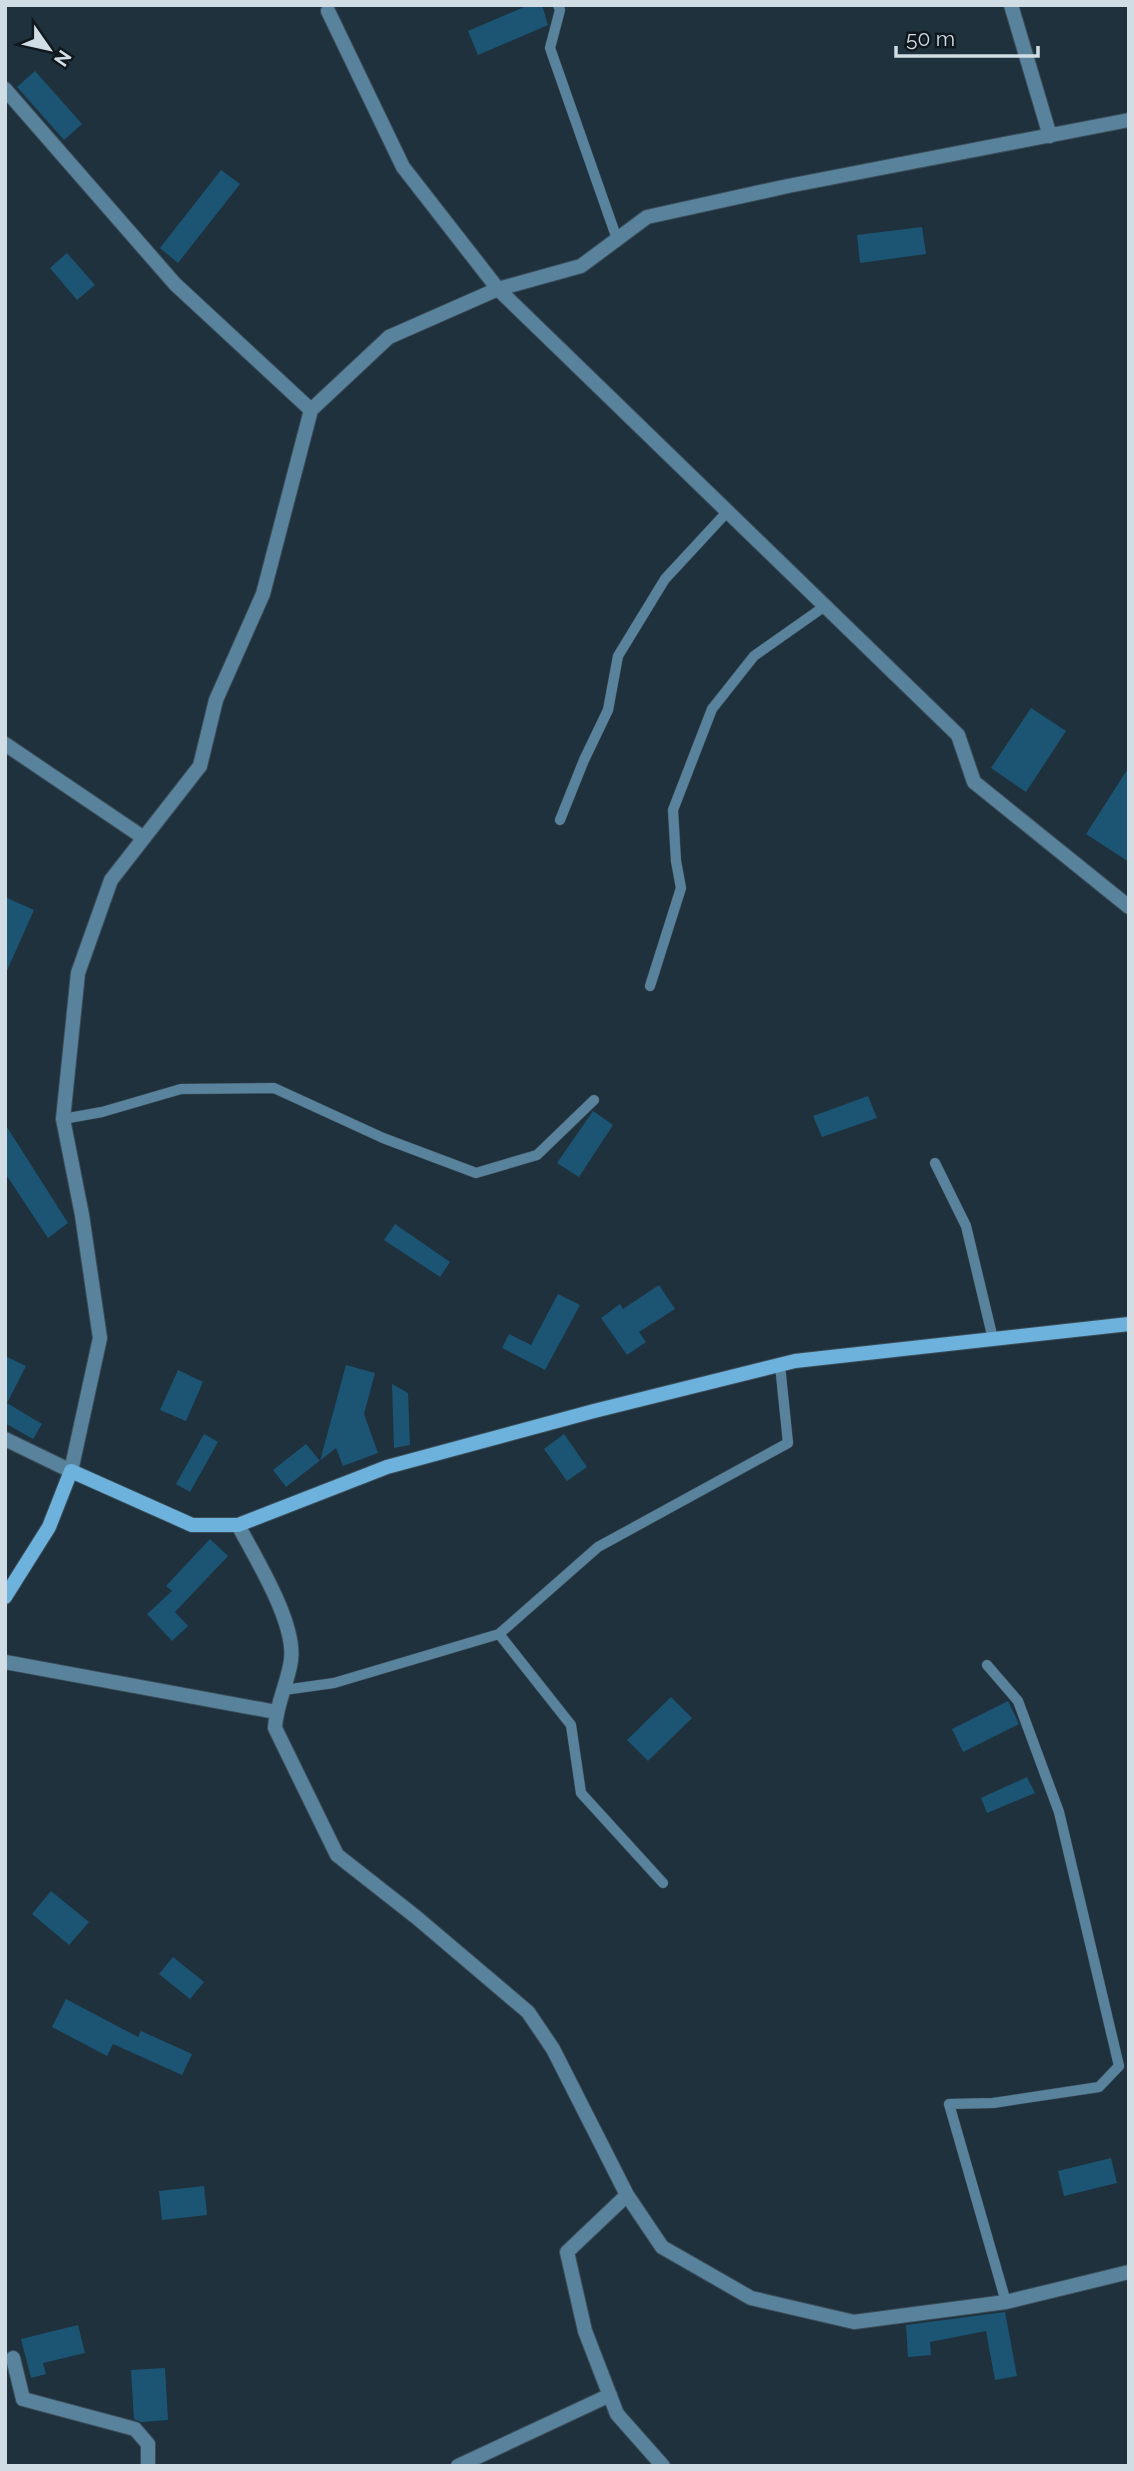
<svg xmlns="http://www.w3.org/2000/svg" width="1134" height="2471" font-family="Raleway,sans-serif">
<rect width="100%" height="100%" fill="#1e313d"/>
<!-- building -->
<path fill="#1c5573" d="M 529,5 L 542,5 L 548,25 L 478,55 L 468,31 Z
M 35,71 L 82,124 L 64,140 L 17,87 Z
M 221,170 L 240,184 L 178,263 L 160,248 Z
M 922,227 L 926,254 L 860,263 L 857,235 Z
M 67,253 L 95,285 L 77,300 L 50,268 Z
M 1031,708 L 1066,731 L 1026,792 L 991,768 Z
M 1129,767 L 1129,862 L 1086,834 Z
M 5,897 L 34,910 L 5,975 Z
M 868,1096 L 877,1118 L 822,1137 L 813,1116 Z
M 593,1111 L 613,1125 L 579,1177 L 557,1163 Z
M 5,1124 L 68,1223 L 48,1238 L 5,1173 Z
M 395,1224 L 450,1262 L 440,1277 L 384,1240 Z
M 659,1285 L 675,1309 L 639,1332 L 646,1342 L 627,1355 L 601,1318 L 620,1304 L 623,1309 Z
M 558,1294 L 580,1305 L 545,1370 L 502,1348 L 509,1334 L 531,1345 Z
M 5,1356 L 26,1366 L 7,1403 L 42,1424 L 33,1439 L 5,1423 Z
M 346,1365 L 375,1373 L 364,1414 L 378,1453 L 343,1466 L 336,1448 L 286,1487 L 273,1470 L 306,1444 L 320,1461 Z
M 178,1370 L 203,1382 L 186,1421 L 160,1410 Z
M 392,1384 L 408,1393 L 410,1445 L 394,1448 Z
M 204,1434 L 218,1442 L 190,1492 L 176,1484 Z
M 564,1434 L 587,1467 L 567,1481 L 544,1449 Z
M 210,1539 L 228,1556 L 175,1612 L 188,1626 L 172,1641 L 147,1614 L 172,1591 L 166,1586 Z
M 671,1697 L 692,1718 L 648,1761 L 627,1740 Z
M 1008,1701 L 1019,1724 L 963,1752 L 952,1729 Z
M 1027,1777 L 1035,1793 L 987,1813 L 981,1798 Z
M 51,1891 L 89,1922 L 69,1945 L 32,1914 Z
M 173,1957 L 204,1982 L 190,1999 L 159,1974 Z
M 66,1999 L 138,2037 L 141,2031 L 192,2054 L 182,2075 L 113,2044 L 107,2056 L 52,2027 Z
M 1111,2158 L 1117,2183 L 1064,2196 L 1058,2171 Z
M 204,2186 L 207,2215 L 162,2220 L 159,2191 Z
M 1005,2312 L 1017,2376 L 995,2380 L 986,2331 L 930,2342 L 931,2355 L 908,2357 L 906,2325 Z
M 78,2325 L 85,2353 L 43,2363 L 46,2374 L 31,2378 L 21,2339 Z
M 165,2368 L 168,2420 L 141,2422 L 134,2419 L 131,2370 Z"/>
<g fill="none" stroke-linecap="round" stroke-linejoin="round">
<!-- lane casing -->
<g stroke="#3b4d58" stroke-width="11">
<path id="lane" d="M 558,5 L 560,10 L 550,48 L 617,239
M 560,820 L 584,760 L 608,710 L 618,656 L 665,579 L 727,512
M 650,986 L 681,888 L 676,861 L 673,810 L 712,709 L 754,656 L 825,606
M 63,1119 L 102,1112 L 181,1089 L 274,1088 L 383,1138 L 476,1173 L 537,1155 L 594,1100
M 935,1163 L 966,1226 L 993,1339
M 499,1634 L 571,1725 L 581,1793 L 663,1883
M 987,1665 L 1018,1701 L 1059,1812 L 1119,2066 L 1099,2087 L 993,2103 L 949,2104 L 1006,2302
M 284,1690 L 334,1683 L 499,1634 L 598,1547 L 788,1443 L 780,1365"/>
</g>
<!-- street casing -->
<g stroke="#3b4d58" stroke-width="16">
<path id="street" d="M 1011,5 L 1050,136
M 328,11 L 403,167 L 498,289 L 958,735 L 974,782 L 1129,907
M 5,89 L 175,284 L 311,410
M 5,744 L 144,838
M 5,1439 L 71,1471 L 100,1338 L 82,1215 L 63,1119 L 78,973 L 111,880 L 200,766 L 216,700 L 263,594 L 311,410 L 389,337 L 498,289 L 581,266 L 647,217 L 788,186 L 1129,120
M 238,1525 C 256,1559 296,1623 291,1660 C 288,1683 276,1704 275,1728 L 337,1855 L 416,1917 L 528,2012 L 553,2049 L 627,2195 L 662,2247 L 751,2298 L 854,2322 L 1006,2302 L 1129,2272
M 5,1662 L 276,1712
M 627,2195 L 567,2252 L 585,2331 L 617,2414 L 663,2466
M 13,2358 L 23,2399 L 135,2429 L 148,2444 L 148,2463
M 458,2466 L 610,2395"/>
</g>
<!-- secondary casing -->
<g stroke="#3b4d58" stroke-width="16">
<path id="secondary" d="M 5,1597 L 49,1527 L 71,1471 L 192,1525 L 238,1525 L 387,1467 L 594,1411 L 795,1361 L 1129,1324"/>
</g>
<!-- lane -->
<use href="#lane" stroke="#59839d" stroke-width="10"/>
<!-- street -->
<use href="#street" stroke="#59839d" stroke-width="14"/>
<!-- secondary -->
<use href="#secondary" stroke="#6db2dc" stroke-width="14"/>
</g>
<!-- border -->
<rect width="1134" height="2471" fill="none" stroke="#d1dde5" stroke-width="14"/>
<!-- north arrow -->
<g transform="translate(49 49) rotate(124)" stroke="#10181e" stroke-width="5" paint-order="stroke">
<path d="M0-5L12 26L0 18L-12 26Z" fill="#d1dde5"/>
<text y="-10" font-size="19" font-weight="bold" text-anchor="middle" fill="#d1dde5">N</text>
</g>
<!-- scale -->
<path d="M896 46v10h142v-10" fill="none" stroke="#d1dde5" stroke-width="3.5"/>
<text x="906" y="46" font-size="21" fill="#d1dde5" stroke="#10181e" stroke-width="5" paint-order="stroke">50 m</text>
</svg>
